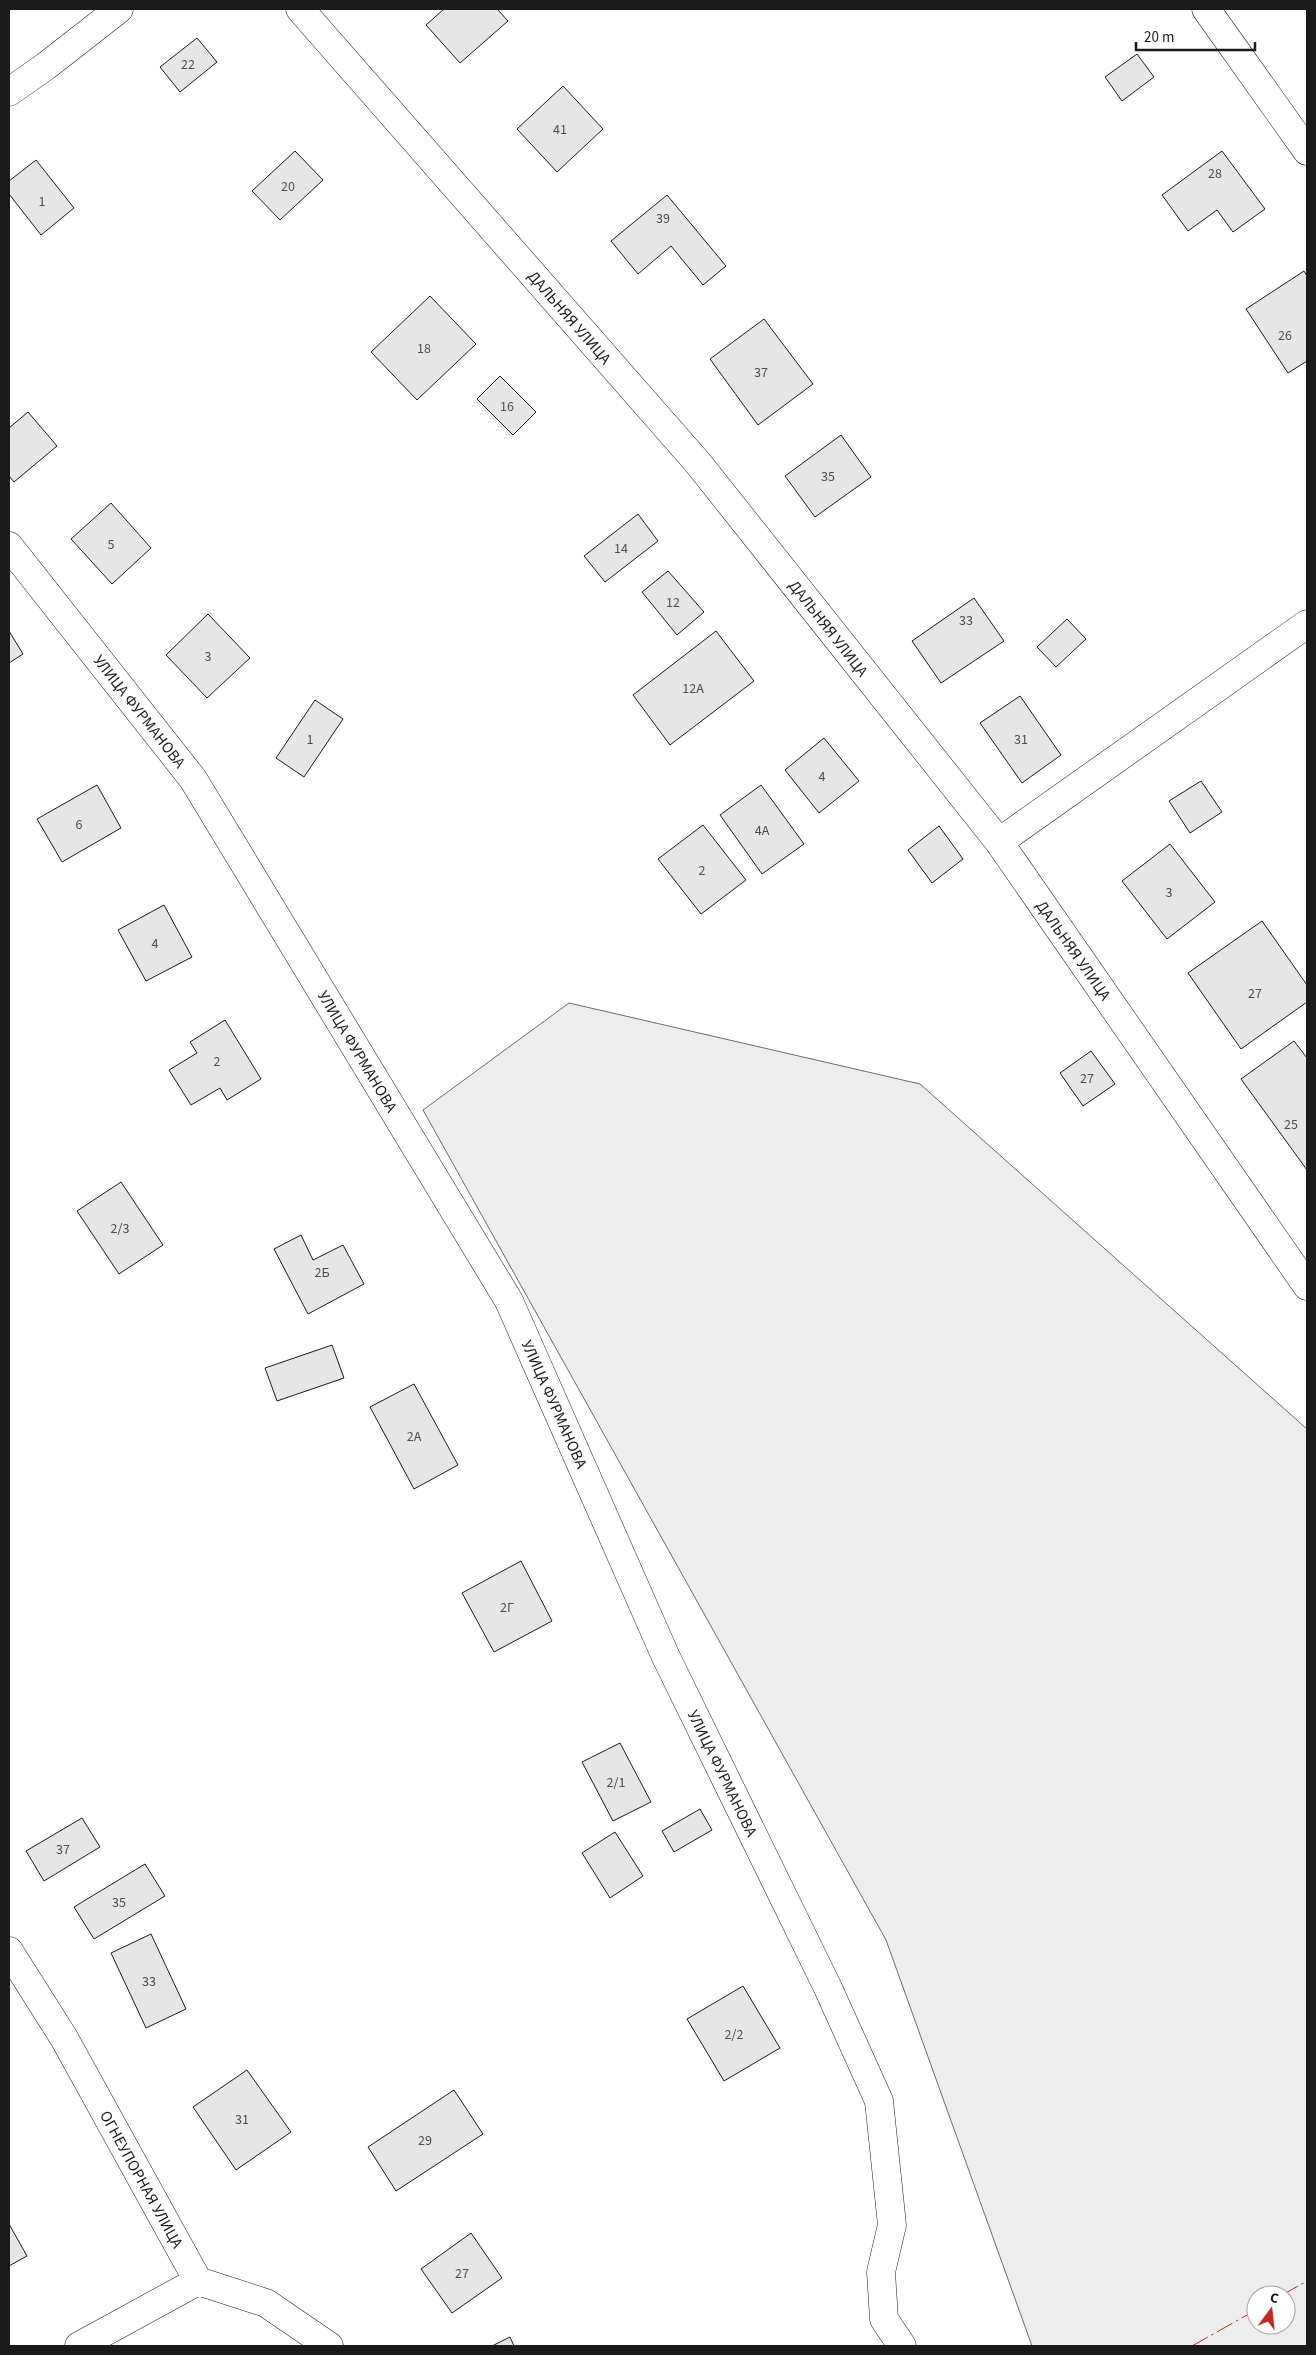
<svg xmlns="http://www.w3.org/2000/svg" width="1316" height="2355" font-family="'Source Sans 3',sans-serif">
<rect width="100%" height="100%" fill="#fff"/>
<!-- green -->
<path fill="#ededed" stroke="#6a6a6a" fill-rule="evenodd" d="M 569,1003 L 920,1084 L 1307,1429 L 1307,2346 L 1032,2346 L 886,1940 L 423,1110 ZM 1256,2295 L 1286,2295 L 1286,2325 L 1256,2325 Z"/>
<!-- building -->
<path fill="#e6e6e6" stroke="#1a1a1a" d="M 444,9 L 497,9 L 508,21 L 460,63 L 426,25 Z
M 197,38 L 217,62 L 180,92 L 160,67 Z
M 1137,54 L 1154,77 L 1122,101 L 1105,77 Z
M 563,86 L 603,129 L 557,172 L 517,129 Z
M 295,151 L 323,180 L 280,220 L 252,191 Z
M 1222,151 L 1265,209 L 1233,232 L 1217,210 L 1188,231 L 1162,195 Z
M 36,160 L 74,208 L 41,235 L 9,194 L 9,181 Z
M 667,195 L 726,266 L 703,285 L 671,246 L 638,274 L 611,241 Z
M 1304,271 L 1307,276 L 1307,361 L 1288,373 L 1246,309 Z
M 430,296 L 476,344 L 417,400 L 371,352 Z
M 764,319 L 813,384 L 758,425 L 710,359 Z
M 500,376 L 536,412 L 513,435 L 477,399 Z
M 28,412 L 57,446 L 14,482 L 9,476 L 9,428 Z
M 841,435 L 871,477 L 815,517 L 785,476 Z
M 111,503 L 151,548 L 112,584 L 71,539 Z
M 638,514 L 658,541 L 605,582 L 584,556 Z
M 668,571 L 704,612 L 677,635 L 642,592 Z
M 974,598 L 1004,641 L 941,683 L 912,641 Z
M 208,614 L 250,658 L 207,698 L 166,655 Z
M 1067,619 L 1086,639 L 1056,667 L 1037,647 Z
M 9,631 L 23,654 L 9,663 Z
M 716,631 L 754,681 L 670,745 L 633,695 Z
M 1020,696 L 1061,755 L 1022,783 L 980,723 Z
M 315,700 L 343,719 L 304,777 L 276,758 Z
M 824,738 L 859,781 L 819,813 L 785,770 Z
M 1201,781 L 1222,812 L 1190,833 L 1169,801 Z
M 97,785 L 121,828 L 62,862 L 37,819 Z
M 761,785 L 804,844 L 762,874 L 720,815 Z
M 703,825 L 746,880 L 701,914 L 658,859 Z
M 939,826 L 963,859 L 932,883 L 908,850 Z
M 1170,844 L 1215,902 L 1167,939 L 1122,881 Z
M 164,905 L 192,957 L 146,981 L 118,930 Z
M 1262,921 L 1307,985 L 1307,1002 L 1241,1049 L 1188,973 Z
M 225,1020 L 261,1079 L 227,1100 L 220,1088 L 191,1105 L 169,1070 L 197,1053 L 190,1042 Z
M 1294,1041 L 1307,1058 L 1307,1170 L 1241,1079 Z
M 1091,1051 L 1115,1084 L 1083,1106 L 1060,1073 Z
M 121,1182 L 163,1245 L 119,1274 L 77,1211 Z
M 301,1235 L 313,1260 L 343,1245 L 364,1284 L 308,1314 L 274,1249 Z
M 332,1345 L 344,1378 L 277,1401 L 265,1368 Z
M 414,1384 L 458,1465 L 414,1489 L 370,1407 Z
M 521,1561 L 552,1621 L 494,1652 L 462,1593 Z
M 620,1743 L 651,1802 L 613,1821 L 582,1762 Z
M 700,1809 L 712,1830 L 674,1852 L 662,1831 Z
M 82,1818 L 100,1847 L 44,1881 L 26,1851 Z
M 615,1832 L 643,1876 L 610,1898 L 582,1853 Z
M 145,1864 L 165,1896 L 94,1939 L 74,1907 Z
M 151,1934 L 186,2009 L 146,2028 L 111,1953 Z
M 743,1986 L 780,2048 L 724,2081 L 687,2019 Z
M 247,2070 L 291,2132 L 236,2170 L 193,2107 Z
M 454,2090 L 483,2134 L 396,2191 L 368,2147 Z
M 9,2224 L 27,2256 L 9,2266 Z
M 471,2233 L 502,2278 L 452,2313 L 421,2269 Z
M 510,2337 L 514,2346 L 492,2346 Z"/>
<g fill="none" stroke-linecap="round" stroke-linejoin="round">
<!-- minor casing -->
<g stroke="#1a1a1a" stroke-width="29">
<path id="minor" d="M 300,9 L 698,463 L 999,842 L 1307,1286
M 1206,9 L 1307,151
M 9,92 L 46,66 L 119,9
M 9,546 L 193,779 L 509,1301 L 666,1657 L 828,1988 L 879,2101 L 892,2225 L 881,2272 L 884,2319 L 902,2346
M 999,842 L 1307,624
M 9,1951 L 64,2038 L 198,2281 L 266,2303 L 329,2346
M 79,2346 L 198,2281"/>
</g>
<!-- minor -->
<use href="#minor" stroke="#fff" stroke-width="28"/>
<!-- power -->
<path stroke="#c62828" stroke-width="1" stroke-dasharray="18 4 2.5 4" stroke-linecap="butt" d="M 1282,2295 L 1307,2281
M 1192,2346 L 1256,2310"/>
</g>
<g text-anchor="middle" stroke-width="4" stroke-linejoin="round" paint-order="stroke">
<!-- number labels -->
<g font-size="14" fill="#4d4d4d">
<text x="188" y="69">22</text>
<text x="560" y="134">41</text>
<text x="1215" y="178">28</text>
<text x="288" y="191">20</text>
<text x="42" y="206">1</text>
<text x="663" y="223">39</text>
<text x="1285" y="340">26</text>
<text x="424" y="353">18</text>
<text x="761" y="377">37</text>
<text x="507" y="411">16</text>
<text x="828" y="481">35</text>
<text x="111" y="549">5</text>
<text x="621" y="553">14</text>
<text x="673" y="607">12</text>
<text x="966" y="625">33</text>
<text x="208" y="661">3</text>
<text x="693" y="693">12А</text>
<text x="310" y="744">1</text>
<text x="1021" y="744">31</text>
<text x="822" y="781">4</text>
<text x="79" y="829">6</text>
<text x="762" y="835">4А</text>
<text x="702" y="875">2</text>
<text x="1169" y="897">3</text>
<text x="155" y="948">4</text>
<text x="1255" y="998">27</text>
<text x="217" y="1066">2</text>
<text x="1087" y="1083">27</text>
<text x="1291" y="1129">25</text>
<text x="120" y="1233">2/3</text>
<text x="322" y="1277">2Б</text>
<text x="414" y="1441">2А</text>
<text x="507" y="1612">2Г</text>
<text x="616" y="1787">2/1</text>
<text x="63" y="1854">37</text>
<text x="119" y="1907">35</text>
<text x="149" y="1986">33</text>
<text x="734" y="2039">2/2</text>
<text x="242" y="2124">31</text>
<text x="425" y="2145">29</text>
<text x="462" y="2278">27</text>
</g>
<!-- street labels -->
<g font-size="16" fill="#1a1a1a" stroke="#fff">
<text transform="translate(570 317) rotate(49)" y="6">ДАЛЬНЯЯ УЛИЦА</text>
<text transform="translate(829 628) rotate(52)" y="6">ДАЛЬНЯЯ УЛИЦА</text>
<text transform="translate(140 711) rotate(52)" y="6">УЛИЦА ФУРМАНОВА</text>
<text transform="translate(1074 950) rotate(55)" y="6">ДАЛЬНЯЯ УЛИЦА</text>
<text transform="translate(358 1051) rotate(59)" y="6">УЛИЦА ФУРМАНОВА</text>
<text transform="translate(555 1404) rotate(66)" y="6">УЛИЦА ФУРМАНОВА</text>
<text transform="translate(723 1773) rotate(64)" y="6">УЛИЦА ФУРМАНОВА</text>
<text transform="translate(142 2179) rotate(61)" y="6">ОГНЕУПОРНАЯ УЛИЦА</text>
</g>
</g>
<!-- border -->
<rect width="1316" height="2355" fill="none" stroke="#1a1a1a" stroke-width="20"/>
<!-- north arrow -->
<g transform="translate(1271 2310) rotate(15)"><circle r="24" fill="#ffffff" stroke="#a3a3a3"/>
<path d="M0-4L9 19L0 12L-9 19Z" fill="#c62828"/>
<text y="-8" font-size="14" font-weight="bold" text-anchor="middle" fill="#1a1a1a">С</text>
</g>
<!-- scale -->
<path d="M1136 42v8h119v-8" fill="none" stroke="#1a1a1a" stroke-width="2.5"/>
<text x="1144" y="42" font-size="15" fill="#1a1a1a" stroke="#ffffff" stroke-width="4" paint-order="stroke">20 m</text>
</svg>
